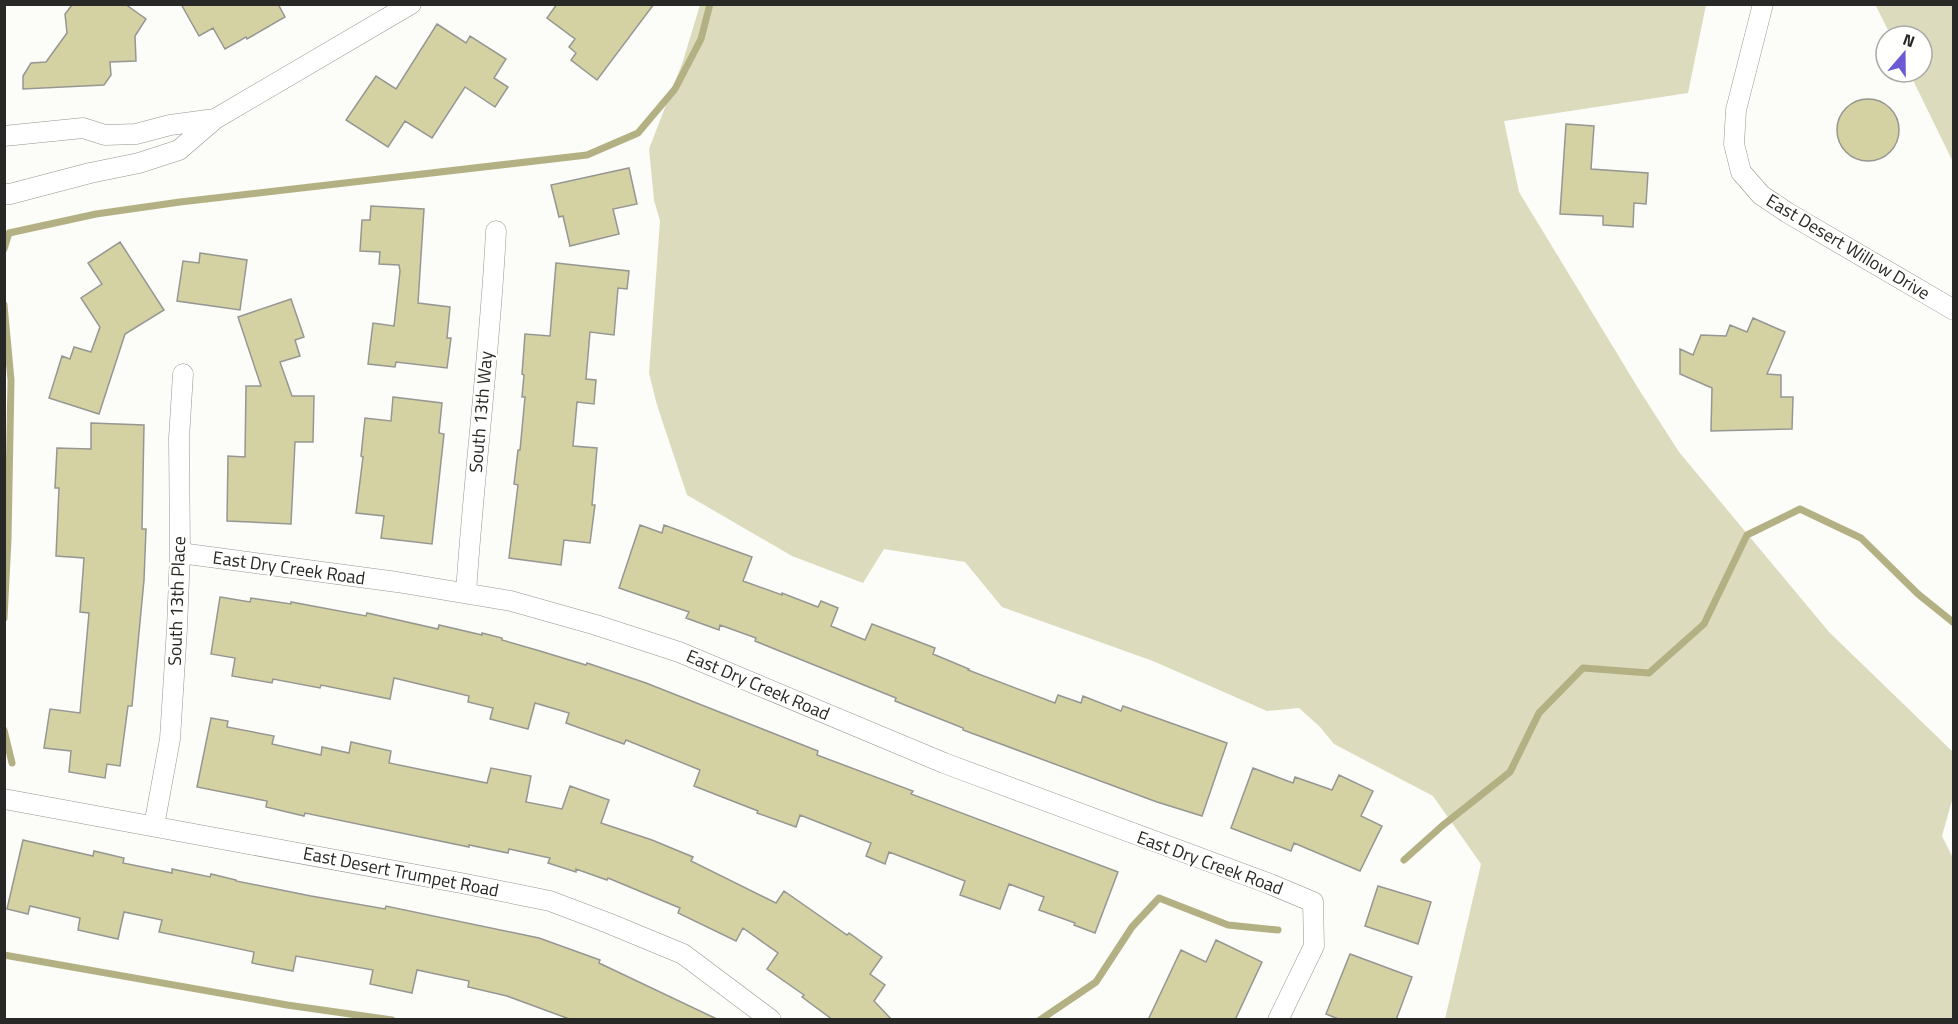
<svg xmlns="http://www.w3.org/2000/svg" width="1958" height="1024" font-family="'Titillium Web',sans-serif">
<rect width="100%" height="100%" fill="#fcfcf8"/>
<!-- green -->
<path fill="#dcdbbe" d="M 700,5 L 1706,5 L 1688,93 L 1504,121 L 1519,192 L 1638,388 L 1679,452 L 1829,632 L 1953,752 L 1953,797 L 1942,836 L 1953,858 L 1953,1019 L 1445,1019 L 1481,864 L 1433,796 L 1334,744 L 1320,727 L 1299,708 L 1267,711 L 1153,661 L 1002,607 L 965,562 L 884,549 L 863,583 L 792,556 L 687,495 L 657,405 L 649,373 L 660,221 L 654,200 L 649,149 L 683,61 Z
M 1871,5 L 1953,5 L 1953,162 L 1909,72 L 1922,72 L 1922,36 L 1891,36 L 1876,6 Z"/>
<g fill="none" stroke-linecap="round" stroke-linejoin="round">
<!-- stream -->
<path stroke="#b3b183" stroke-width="7" d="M 4,249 L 9,233 L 96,214 L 180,202 L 587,155 L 638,133 L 675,89 L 701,39 L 710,4
M 4,305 L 11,380 L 8,539 L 4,618
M 4,730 L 12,763
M 1404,860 L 1442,826 L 1510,772 L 1539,713 L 1583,668 L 1649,673 L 1704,624 L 1747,535 L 1800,509 L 1861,538 L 1918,594 L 1954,623
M 4,955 L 287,1005 L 392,1020
M 1040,1020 L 1096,982 L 1132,927 L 1159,898 L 1228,925 L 1278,930"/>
</g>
<!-- building -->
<path fill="#d4d2a2" stroke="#969693" stroke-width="1.5" d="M 125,4 L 146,19 L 135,36 L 136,61 L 110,62 L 111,75 L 104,85 L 23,89 L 23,76 L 31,63 L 46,62 L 67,33 L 65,14 L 72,5 Z
M 181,4 L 278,4 L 285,17 L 247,39 L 246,37 L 225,49 L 213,28 L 199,36 Z
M 557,4 L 654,4 L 597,80 L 571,60 L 576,53 L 569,47 L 575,39 L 547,18 Z
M 437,24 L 466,43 L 470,36 L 506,59 L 494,78 L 508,87 L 495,107 L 465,87 L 432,138 L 405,121 L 388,147 L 346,120 L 376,76 L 396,89 Z
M1837 130a31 31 0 1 1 62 0a31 31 0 1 1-62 0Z
M 1566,124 L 1594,126 L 1591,169 L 1648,173 L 1646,204 L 1634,203 L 1633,227 L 1603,225 L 1603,216 L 1560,214 Z
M 629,168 L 637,204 L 613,209 L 619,234 L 570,246 L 563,216 L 559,217 L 551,185 Z
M 371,206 L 424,209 L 418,303 L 450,307 L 447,338 L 451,338 L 447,368 L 396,362 L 395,367 L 368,364 L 373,323 L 394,326 L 400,271 L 399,265 L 379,264 L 380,252 L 360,251 L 362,220 L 370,220 Z
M 120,242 L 164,310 L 125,334 L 99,414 L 49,398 L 62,356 L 70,359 L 74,347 L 91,352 L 100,327 L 81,298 L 102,284 L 88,263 Z
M 200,253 L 247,260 L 240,310 L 177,301 L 183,261 L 199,263 Z
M 556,263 L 629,271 L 627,289 L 618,288 L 614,335 L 590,332 L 586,379 L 596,380 L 594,404 L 577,402 L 573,446 L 597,448 L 592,505 L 595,505 L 590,543 L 564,540 L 561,565 L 509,558 L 518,485 L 514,484 L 518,450 L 520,450 L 525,397 L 522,397 L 524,375 L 522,374 L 525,334 L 550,336 Z
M 291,299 L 304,337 L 295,340 L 300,356 L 280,362 L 292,396 L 314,396 L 313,442 L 295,442 L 291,524 L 227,521 L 228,456 L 245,457 L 246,386 L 261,386 L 238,317 Z
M 1753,318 L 1785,332 L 1767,374 L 1781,375 L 1781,397 L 1793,397 L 1792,429 L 1711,431 L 1712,388 L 1680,374 L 1680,349 L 1693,355 L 1701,335 L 1726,336 L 1730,325 L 1747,332 Z
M 393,397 L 442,403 L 439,433 L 444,434 L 432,544 L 381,538 L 384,516 L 356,513 L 363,457 L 361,456 L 365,418 L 391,421 Z
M 91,423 L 144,425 L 142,529 L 146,529 L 144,580 L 132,706 L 128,706 L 120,766 L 107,764 L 105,778 L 69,772 L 71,751 L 44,748 L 50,709 L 80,713 L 89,613 L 80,612 L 84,558 L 56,556 L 59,488 L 55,488 L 57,448 L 91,449 Z
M 640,525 L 662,533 L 664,525 L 752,557 L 743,581 L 782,595 L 782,593 L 818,607 L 821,601 L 838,608 L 831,626 L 865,640 L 872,624 L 935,648 L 933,654 L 969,669 L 968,670 L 1055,703 L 1058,695 L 1081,703 L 1083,696 L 1121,711 L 1123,706 L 1227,743 L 1202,816 L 1157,802 L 963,730 L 963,728 L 895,701 L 896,698 L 755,641 L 756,638 L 720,625 L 719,630 L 686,618 L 689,612 L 619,588 Z
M 220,597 L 250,602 L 251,598 L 291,604 L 291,602 L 366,616 L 367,613 L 438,629 L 439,625 L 482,635 L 482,633 L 502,638 L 502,640 L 540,651 L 586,665 L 587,663 L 646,683 L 818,751 L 817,755 L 913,791 L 911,794 L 1118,872 L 1095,933 L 1074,925 L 1075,923 L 1039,910 L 1044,897 L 1009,884 L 1000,909 L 960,895 L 965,881 L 889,852 L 885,864 L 866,856 L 871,843 L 800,815 L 796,827 L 757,813 L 758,811 L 694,786 L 700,770 L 626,740 L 624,744 L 566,723 L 569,713 L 535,703 L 528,729 L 490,719 L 493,708 L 468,702 L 469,696 L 394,678 L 390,699 L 321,685 L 320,688 L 273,679 L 272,683 L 232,676 L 235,658 L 211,654 Z
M 211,718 L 228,721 L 227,727 L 274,736 L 272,744 L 321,755 L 322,747 L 349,753 L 351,742 L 391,751 L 389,763 L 487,783 L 491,768 L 531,776 L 526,802 L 562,809 L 570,786 L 609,800 L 601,823 L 652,840 L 693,857 L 691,861 L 776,903 L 784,891 L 847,935 L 849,933 L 882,957 L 870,974 L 885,985 L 874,1001 L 892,1020 L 833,1020 L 802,997 L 804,995 L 767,969 L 778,953 L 743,928 L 736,941 L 678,913 L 680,908 L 608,878 L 607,880 L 576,869 L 576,872 L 548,863 L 550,858 L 509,849 L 508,853 L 469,845 L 469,847 L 305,813 L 304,816 L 266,807 L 267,801 L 197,787 Z
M 1253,768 L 1293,783 L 1295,777 L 1332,790 L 1339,775 L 1373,791 L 1361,816 L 1382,826 L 1360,871 L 1294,843 L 1291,851 L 1231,828 Z
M 23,840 L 93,856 L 94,851 L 124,858 L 123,863 L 172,873 L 172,869 L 210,877 L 211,874 L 236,880 L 236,881 L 311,896 L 385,909 L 386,906 L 539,938 L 600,960 L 599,963 L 719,1020 L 572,1020 L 507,996 L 468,987 L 469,981 L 417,970 L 412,993 L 370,984 L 373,970 L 296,956 L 293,971 L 252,963 L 254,952 L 159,932 L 162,920 L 124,912 L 118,939 L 78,930 L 80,918 L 30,906 L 28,914 L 7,909 Z
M 1378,886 L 1431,902 L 1418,944 L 1365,926 Z
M 1216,940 L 1262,962 L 1235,1020 L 1148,1020 L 1181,950 L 1206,962 Z
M 1350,954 L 1412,977 L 1396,1020 L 1341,1020 L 1326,1014 Z"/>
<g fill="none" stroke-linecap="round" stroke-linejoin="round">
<!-- minor casing -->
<g stroke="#949491" stroke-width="21">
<path id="minor" d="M 1763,4 L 1736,110 L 1734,144 L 1741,172 L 1761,195 L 1788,213 L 1954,310
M 4,136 L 83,128 L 105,135 L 136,134 L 170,125 L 215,119
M 4,194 L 10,194 L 90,173 L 139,163 L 179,150 L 215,119 L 411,4
M 180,553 L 397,582 L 511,601 L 596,625 L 679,652 L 944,763 L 1270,884 L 1313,902 L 1314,946 L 1278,1020
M 466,593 C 474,472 490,352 496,231
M 4,799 L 461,883 L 550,901 L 608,923 L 683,954 L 771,1020
M 154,826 L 170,739 L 177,628 L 180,553 L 179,438 L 183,374"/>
</g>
<!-- minor -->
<use href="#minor" stroke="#fff" stroke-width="20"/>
</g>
<g text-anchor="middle" stroke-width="4.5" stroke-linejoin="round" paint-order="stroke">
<!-- street labels -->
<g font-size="18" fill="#282827" stroke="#fffffe">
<text transform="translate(1848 247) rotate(31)" y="6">East Desert Willow Drive</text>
<text transform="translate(481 412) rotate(-85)" y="6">South 13th Way</text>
<text transform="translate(289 568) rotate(8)" y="6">East Dry Creek Road</text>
<text transform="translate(177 601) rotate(-88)" y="6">South 13th Place</text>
<text transform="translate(758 685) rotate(23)" y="6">East Dry Creek Road</text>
<text transform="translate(1210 863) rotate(20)" y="6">East Dry Creek Road</text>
<text transform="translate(401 872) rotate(11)" y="6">East Desert Trumpet Road</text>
</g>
</g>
<!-- border -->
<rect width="1958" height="1024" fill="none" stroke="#282827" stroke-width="12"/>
<!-- north arrow -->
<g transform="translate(1904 54) rotate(20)"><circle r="28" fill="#fffffe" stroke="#a9a9a8" stroke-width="1.5"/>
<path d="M0-4.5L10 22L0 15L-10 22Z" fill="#6c5ad4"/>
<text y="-9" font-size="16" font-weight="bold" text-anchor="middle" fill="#282827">N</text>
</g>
</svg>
